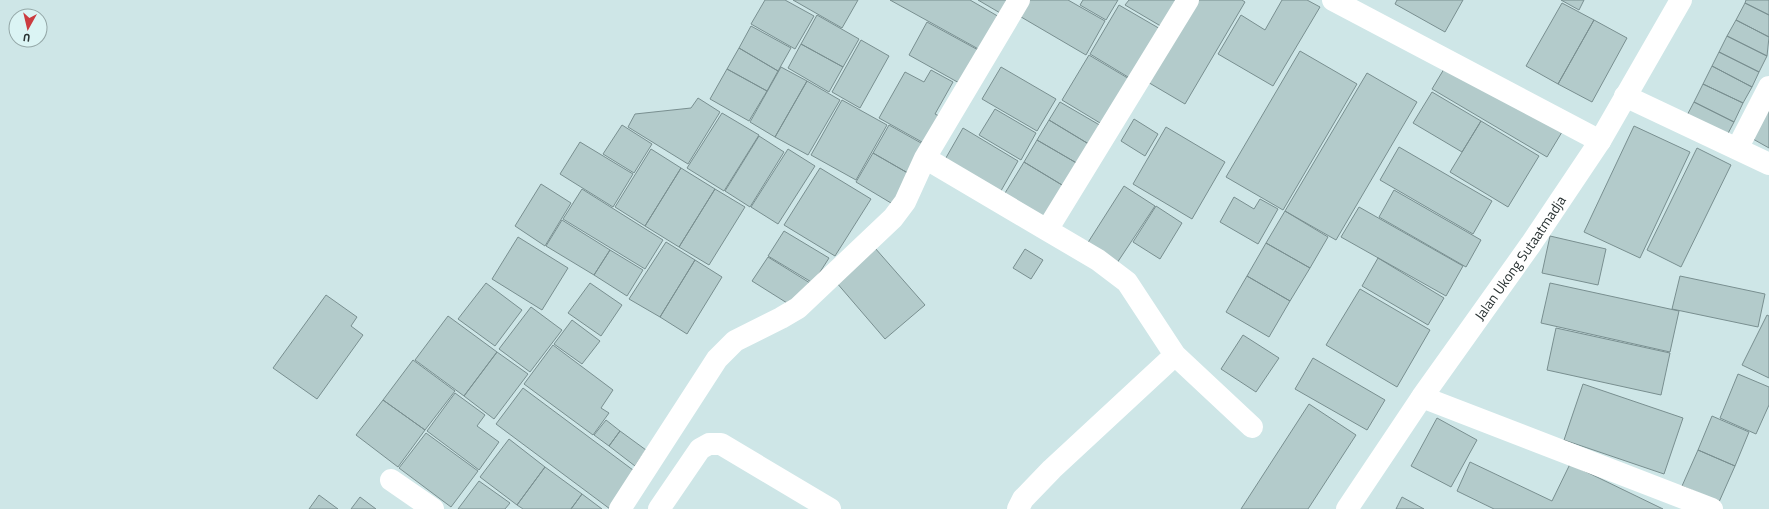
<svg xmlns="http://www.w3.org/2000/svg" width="1769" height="509" font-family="'Titillium Web',sans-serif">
<rect width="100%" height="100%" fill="#cee6e7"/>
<!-- building -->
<path fill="#b3cbcb" stroke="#798f90" d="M 765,0 L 785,0 L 814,16 L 795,49 L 751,24 Z
M 793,0 L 858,0 L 842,28 Z
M 890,0 L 970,0 L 1001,18 L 982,51 Z
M 978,0 L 1017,0 L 1007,17 Z
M 1025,0 L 1068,0 L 1105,21 L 1086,55 L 1016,14 Z
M 1083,0 L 1118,0 L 1106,20 L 1080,5 Z
M 1129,0 L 1181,0 L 1164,28 L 1125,5 Z
M 1194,0 L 1242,0 L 1245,2 L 1185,104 L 1146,81 Z
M 1282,0 L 1307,0 L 1320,7 L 1273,86 L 1218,54 L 1241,15 L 1265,30 Z
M 1397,0 L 1463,0 L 1445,32 L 1395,4 Z
M 1561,0 L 1584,0 L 1579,10 Z
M 1746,0 L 1769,0 L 1769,15 L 1745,3 Z
M 1562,3 L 1594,20 L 1558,84 L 1526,66 Z
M 1745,3 L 1769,15 L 1769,37 L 1736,20 Z
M 1119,5 L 1162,30 L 1133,80 L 1090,54 Z
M 817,15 L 859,39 L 843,67 L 801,44 Z
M 1594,20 L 1627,38 L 1592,102 L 1558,84 Z
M 1736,20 L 1769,37 L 1767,56 L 1727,36 Z
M 927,22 L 980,51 L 961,84 L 909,55 Z
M 751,26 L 791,48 L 778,71 L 739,48 Z
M 1727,36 L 1767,56 L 1759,72 L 1719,52 Z
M 861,40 L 889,56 L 860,108 L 832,92 Z
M 801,44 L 843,67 L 829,92 L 788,68 Z
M 739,48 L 778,71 L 767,91 L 727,69 Z
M 1300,51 L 1357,84 L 1283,210 L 1226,177 Z
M 1719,52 L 1759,72 L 1752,87 L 1712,66 Z
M 1089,55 L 1131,80 L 1105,126 L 1062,100 Z
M 1447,64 L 1562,132 L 1547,157 L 1432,89 Z
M 1712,66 L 1752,87 L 1743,103 L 1703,84 Z
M 781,67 L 807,81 L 775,137 L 750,122 Z
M 1001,67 L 1056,99 L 1037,131 L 982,99 Z
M 727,69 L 767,91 L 749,121 L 710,99 Z
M 931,70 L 953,82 L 935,114 L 945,119 L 929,146 L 879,118 L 905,72 L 924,82 Z
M 1367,73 L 1417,102 L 1336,240 L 1285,211 Z
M 807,81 L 840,100 L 808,155 L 775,137 Z
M 1703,84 L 1743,103 L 1734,122 L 1694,102 Z
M 1432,92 L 1481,121 L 1462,152 L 1413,123 Z
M 698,98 L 720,112 L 688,164 L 628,127 L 635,114 L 691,108 Z
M 842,100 L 887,125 L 856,180 L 811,155 Z
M 1060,102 L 1103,127 L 1092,146 L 1049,120 Z
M 1694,102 L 1734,122 L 1724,141 L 1684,121 Z
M 995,109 L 1036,133 L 1021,160 L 979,135 Z
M 1769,109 L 1769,148 L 1753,139 Z
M 722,113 L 759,135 L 724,191 L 687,168 Z
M 1134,119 L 1158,134 L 1145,156 L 1121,141 Z
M 1049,120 L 1092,146 L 1080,165 L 1037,140 Z
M 1481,121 L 1539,156 L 1508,207 L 1450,172 Z
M 622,125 L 652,144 L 634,173 L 603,154 Z
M 889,125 L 930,148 L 913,176 L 873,153 Z
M 1634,126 L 1690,152 L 1640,258 L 1584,232 Z
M 1166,127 L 1225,162 L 1192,219 L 1133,184 Z
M 963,128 L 1018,161 L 998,196 L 943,163 Z
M 759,136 L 784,152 L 750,207 L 725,191 Z
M 1037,140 L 1080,165 L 1067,188 L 1024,162 Z
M 580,142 L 633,174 L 613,207 L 560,174 Z
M 1399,147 L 1492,201 L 1473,234 L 1380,180 Z
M 1697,148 L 1731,165 L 1681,267 L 1647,250 Z
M 651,149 L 681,168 L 645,226 L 615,207 Z
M 788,149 L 815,166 L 778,224 L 751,207 Z
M 873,153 L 913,176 L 896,206 L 856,182 Z
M 1024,162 L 1067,188 L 1046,223 L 1002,198 Z
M 681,168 L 715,189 L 679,247 L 645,226 Z
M 820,168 L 871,199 L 835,256 L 784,225 Z
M 541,184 L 571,203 L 545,246 L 515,226 Z
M 1124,186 L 1155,206 L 1117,263 L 1087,244 Z
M 582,189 L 663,240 L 645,269 L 563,219 Z
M 715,189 L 745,207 L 709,265 L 679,247 Z
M 1394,190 L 1481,240 L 1466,267 L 1379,217 Z
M 1234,197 L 1254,209 L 1260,199 L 1278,209 L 1258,244 L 1220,222 Z
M 1156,206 L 1182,223 L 1160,259 L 1133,242 Z
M 1359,207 L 1463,266 L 1446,296 L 1341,237 Z
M 1285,211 L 1328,237 L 1310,268 L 1266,243 Z
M 562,220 L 610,250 L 594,275 L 546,246 Z
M 784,231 L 829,258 L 813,283 L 768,256 Z
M 1550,236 L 1606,249 L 1598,285 L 1542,273 Z
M 518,237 L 568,268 L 542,310 L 492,279 Z
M 666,242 L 695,260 L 660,317 L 629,299 Z
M 1266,243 L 1310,268 L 1290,301 L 1247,276 Z
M 875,248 L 925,305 L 885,339 L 836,282 Z
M 1025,249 L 1043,260 L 1031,279 L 1013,268 Z
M 610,250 L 643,270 L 627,296 L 594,275 Z
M 768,257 L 810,283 L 795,308 L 752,281 Z
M 1378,258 L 1444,298 L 1428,325 L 1362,286 Z
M 695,260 L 722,277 L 687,334 L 660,317 Z
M 1247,276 L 1290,301 L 1269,337 L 1226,312 Z
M 1680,276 L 1765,294 L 1758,327 L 1672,309 Z
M 486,283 L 522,310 L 495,346 L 458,319 Z
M 590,283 L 622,305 L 601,336 L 568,313 Z
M 1550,283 L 1679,311 L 1670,352 L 1541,323 Z
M 1360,289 L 1430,330 L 1397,387 L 1326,345 Z
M 326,295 L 357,317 L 351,326 L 363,335 L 317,399 L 273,368 Z
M 531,307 L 562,330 L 530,372 L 499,349 Z
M 1767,315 L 1769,316 L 1769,378 L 1742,365 Z
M 448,316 L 497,352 L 464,396 L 415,360 Z
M 572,320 L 600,341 L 582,364 L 554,344 Z
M 1556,328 L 1670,353 L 1661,395 L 1547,370 Z
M 1243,335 L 1279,358 L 1256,392 L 1221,369 Z
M 553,345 L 613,390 L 601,408 L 609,413 L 593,435 L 524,384 Z
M 497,352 L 528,374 L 494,419 L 464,396 Z
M 1313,358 L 1385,400 L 1367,430 L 1295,389 Z
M 413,360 L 455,391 L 425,430 L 383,400 Z
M 1738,374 L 1769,387 L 1769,405 L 1756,434 L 1720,418 Z
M 1583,384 L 1683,418 L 1664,474 L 1564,440 Z
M 523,388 L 637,473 L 610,509 L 496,424 Z
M 455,393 L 485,415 L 477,426 L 499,442 L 479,470 L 427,431 Z
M 383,400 L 425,430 L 398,467 L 356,435 Z
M 1309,404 L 1356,435 L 1308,509 L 1241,509 Z
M 1712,416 L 1749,432 L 1735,466 L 1698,450 Z
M 1437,418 L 1477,440 L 1451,487 L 1411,466 Z
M 606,420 L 620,431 L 609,446 L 594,435 Z
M 620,431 L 646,450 L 635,466 L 609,446 Z
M 426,433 L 478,471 L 451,507 L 399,468 Z
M 509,439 L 545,467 L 517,505 L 480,477 Z
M 1698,450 L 1735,466 L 1719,502 L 1682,486 Z
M 1470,462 L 1552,501 L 1570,464 L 1663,509 L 1494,509 L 1457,491 Z
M 545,467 L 582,494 L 571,509 L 523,509 L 517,505 Z
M 479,481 L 510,503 L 505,509 L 458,509 Z
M 582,494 L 602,509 L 571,509 Z
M 319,495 L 338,509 L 309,509 Z
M 360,497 L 376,509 L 351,509 Z
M 1402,497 L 1424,509 L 1396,509 Z"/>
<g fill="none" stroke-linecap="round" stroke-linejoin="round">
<!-- street -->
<path stroke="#fff" stroke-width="22" d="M 1333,0 L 1600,141
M 1625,96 L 1769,164
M 1737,149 L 1769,87
M 925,158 L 1047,230 L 1188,0
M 1175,355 L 1252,427
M 1422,397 L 1712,509
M 391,480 L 433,509
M 620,509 L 717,359 L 735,341 L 781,318 L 798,308 L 893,218 L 905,202 L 925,158 L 1019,0
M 659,509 L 700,449 L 709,444 L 721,444 L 830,509
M 1018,509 L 1023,499 L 1052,469 L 1175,355 L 1127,282 L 1098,260 L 1047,230"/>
<!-- secondary -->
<path stroke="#fff" stroke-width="22" id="s1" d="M 1347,509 L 1422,397 L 1531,244 L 1600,141 L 1681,0"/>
</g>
<g text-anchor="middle" stroke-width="3.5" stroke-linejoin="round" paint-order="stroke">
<!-- street labels -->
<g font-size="14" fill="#2a3333" stroke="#dbf4f4">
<text dy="5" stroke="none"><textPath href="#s1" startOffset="305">Jalan Ukong Sutaatmadja</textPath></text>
</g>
</g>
<!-- north arrow -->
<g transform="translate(28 28) rotate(188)"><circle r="19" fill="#dbf4f4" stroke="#94a7a7"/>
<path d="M0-3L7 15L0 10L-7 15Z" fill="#cb3c40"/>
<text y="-6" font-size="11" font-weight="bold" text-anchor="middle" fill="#2a3333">U</text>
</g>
</svg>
